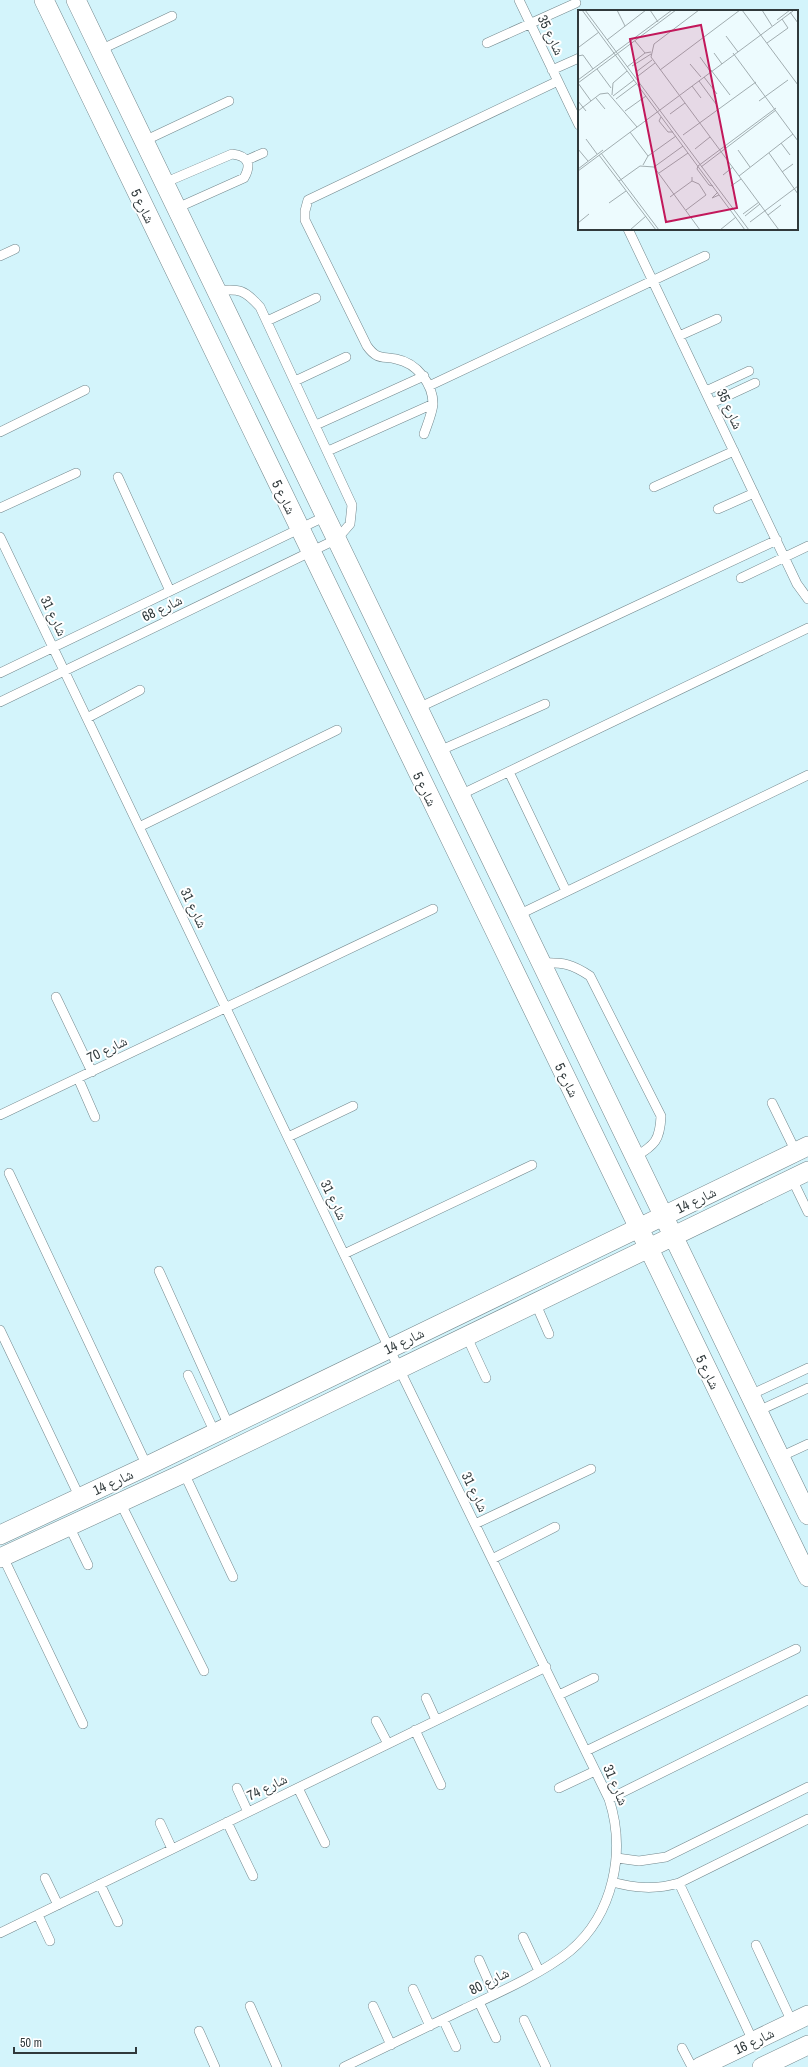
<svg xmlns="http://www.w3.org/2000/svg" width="808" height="2067" font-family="'Archivo Narrow','Noto Naskh Arabic',sans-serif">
<rect width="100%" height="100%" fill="#edfbfe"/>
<!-- built -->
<path fill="#d3f4fb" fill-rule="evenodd" d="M 0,0 L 808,0 L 808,2067 L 0,2067 ZM 579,11 L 797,11 L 797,229 L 579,229 Z"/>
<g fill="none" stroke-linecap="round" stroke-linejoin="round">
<!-- lane casing -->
<g stroke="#72878c" stroke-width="10">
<path id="lane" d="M 519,0 L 579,125
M 487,43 L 576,3
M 100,50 L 172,16
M 552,70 L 579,58
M 144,141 L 229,101
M 247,160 L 263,153
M 164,183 L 232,154 C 248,156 252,164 244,178 L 177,208
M 628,229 L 797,584 L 808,599
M 0,256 L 15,249
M 267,321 L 316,298
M 679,336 L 717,319
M 295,381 L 346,357
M 429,386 L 705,256
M 706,391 L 749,371
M 712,403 L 755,383
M 316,425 L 424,376
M 0,432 L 85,390
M 424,434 C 427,425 432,414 433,404 C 433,384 417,363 396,359 C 382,356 377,360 367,346 L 305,220 L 305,211 L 308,200 L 558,81
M 328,451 L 433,404
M 118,477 L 170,591
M 654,487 L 734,451
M 0,508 L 76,473
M 718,509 L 754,493
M 0,537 L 389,1348 L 609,1799 C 626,1851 614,1914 570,1951 C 543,1973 496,1994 464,2009 C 424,2028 384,2048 344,2067
M 741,578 L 808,546
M 0,673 L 326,516
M 0,702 L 337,539 L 350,524 L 352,505 L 260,307 C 245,290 239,288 217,291
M 418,708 L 777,540
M 87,718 L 140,690
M 439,751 L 545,704
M 509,772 L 566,891
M 460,795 L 808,628
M 139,827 L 337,730
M 518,915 L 808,775
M 541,963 C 563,962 572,964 590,976 L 661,1116 C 660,1140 655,1145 635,1157
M 56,997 L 92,1072
M 78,1078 L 95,1117
M 772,1103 L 796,1152
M 0,1115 L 433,909
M 288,1137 L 353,1106
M 9,1173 L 147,1466
M 792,1179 L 808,1212
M 344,1254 L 532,1165
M 159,1271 L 229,1426
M 535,1302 L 549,1334
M 0,1330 L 80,1498
M 466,1335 L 486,1378
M 188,1375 L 215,1433
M 750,1395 L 808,1368
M 758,1411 L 808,1388
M 780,1457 L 808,1444
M 184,1473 L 233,1577
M 120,1502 L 204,1671
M 475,1524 L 591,1469
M 69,1526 L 88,1565
M 3,1557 L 83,1724
M 492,1559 L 555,1527
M 559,1695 L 594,1678
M 426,1698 L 436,1720
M 376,1721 L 388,1744
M 415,1730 L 441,1785
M 586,1751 L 796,1649
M 237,1788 L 248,1812
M 298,1788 L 325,1843
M 559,1788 L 595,1771
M 609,1799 L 808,1700
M 227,1822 L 253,1876
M 160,1823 L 172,1849
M 617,1858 L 639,1861 L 666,1857 L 808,1787
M 45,1878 L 58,1905
M 612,1882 C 635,1888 655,1890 679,1883 L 808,1819
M 679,1883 L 753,2041
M 100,1884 L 118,1922
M 38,1915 L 50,1941
M 0,1933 L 546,1667
M 523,1937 L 539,1971
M 756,1945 L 792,2022
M 479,1960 L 494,1994
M 413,1989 L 430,2026
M 479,2002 L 496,2038
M 250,2006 L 277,2067
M 373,2006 L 391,2045
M 443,2019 L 456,2047
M 524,2020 L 546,2067
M 199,2031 L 215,2067
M 682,2048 L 692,2067"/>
</g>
<!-- street casing -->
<g stroke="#72878c" stroke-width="20">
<path id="street" d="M 44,0 L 808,1577
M 76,0 L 808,1515
M 0,1535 L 147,1466 L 808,1146
M 0,1558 L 184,1473 L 808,1171
M 700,2067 L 808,2015
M 762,2067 L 808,2045"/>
</g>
<!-- lane -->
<use href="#lane" stroke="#fff" stroke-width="9"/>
<!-- street -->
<use href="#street" stroke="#fff" stroke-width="19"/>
</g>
<g text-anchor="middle" stroke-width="4" stroke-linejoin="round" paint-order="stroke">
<!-- street labels -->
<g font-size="14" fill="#30393b" stroke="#fff">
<text transform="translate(551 35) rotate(64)" y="5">شارع 35</text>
<text transform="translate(143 206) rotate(64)" y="5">شارع 5</text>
<text transform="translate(730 409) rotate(65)" y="5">شارع 35</text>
<text transform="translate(284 497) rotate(64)" y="5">شارع 5</text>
<text transform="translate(162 608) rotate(-26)" y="5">شارع 68</text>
<text transform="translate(54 616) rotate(64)" y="5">شارع 31</text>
<text transform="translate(425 789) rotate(64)" y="5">شارع 5</text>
<text transform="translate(194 908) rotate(64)" y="5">شارع 31</text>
<text transform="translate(107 1049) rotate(-26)" y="5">شارع 70</text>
<text transform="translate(567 1080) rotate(64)" y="5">شارع 5</text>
<text transform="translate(334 1200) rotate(64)" y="5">شارع 31</text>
<text transform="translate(696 1200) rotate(-26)" y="5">شارع 14</text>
<text transform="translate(404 1341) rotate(-26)" y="5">شارع 14</text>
<text transform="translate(708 1372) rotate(64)" y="5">شارع 5</text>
<text transform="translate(113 1482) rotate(-25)" y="5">شارع 14</text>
<text transform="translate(475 1492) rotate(64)" y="5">شارع 31</text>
<text transform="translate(616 1785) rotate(67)" y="5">شارع 31</text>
<text transform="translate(267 1787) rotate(-26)" y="5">شارع 74</text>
<text transform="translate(489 1981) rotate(-27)" y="5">شارع 80</text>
<text transform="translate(754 2041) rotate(-26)" y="5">شارع 16</text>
</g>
</g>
<!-- overview -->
<g transform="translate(578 10)">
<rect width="220" height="220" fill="#edfbfe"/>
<path fill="none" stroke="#a1adb0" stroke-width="1" d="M 4,0 L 167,220M 7,0 L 171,220M 39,0 L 47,16M 72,0 L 80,12M 121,0 L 76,34 L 73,47 L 201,220M 164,0 L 220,75M 184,0 L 194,16M 212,2 L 220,13M 199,10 L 212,0M 148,26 L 160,42M 29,30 L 68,0M 57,31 L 67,43M 189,33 L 210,18 L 204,9M 1,37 L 21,22M 136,43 L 144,54M 155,43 L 220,131M 0,46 L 5,45 L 15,59M 122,47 L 132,61M 112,54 L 123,67M 54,56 L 73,44M 49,57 L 67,43 L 73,42M 19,59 L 33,78M 82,60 L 162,0M 133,60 L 152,85M 58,62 L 74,50M 60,66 L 77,53M 126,67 L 139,84M 0,70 L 94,0M 121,71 L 138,94M 0,73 L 98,0M 0,73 L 13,91M 114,76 L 123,88M 34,85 L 35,73 L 49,61M 35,86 L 56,70M 18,88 L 27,99M 38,89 L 58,74M 0,91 L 8,101M 181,91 L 210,70M 0,101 L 22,84 L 30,83 L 59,117M 47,101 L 68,86M 92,104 L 107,93M 83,107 L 81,111 L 90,122 L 95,122M 52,122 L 70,146 L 65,155M 105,125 L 178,72M 8,129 L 19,144M 203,133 L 212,145M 0,139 L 10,151M 117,139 L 132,127M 160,140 L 172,157M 23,143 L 81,220M 191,143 L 220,184M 21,145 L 78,220M 70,146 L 98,126M 76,157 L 105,136M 123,157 L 198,100M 0,159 L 25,140M 0,161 L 215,1M 204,162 L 215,154M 81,163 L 110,143M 145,165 L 155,157M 161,166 L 215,124M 41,171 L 62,156 L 76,157 L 122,220M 135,176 L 131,175 L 119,159 L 120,156 L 198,98M 153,176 L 163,169M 140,182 L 134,188 L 141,185M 92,187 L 114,171M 31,193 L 48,181M 108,200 L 128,185 L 121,174 L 114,171 L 114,167M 165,204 L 181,192M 190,205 L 203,195M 167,206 L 182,194M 172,212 L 220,176M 0,213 L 11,204M 52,220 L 68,206M 142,220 L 158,207"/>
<path fill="#c2185b" fill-opacity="0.15" stroke="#c2185b" stroke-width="2" d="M 123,15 L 159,198 L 88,212 L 52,29 Z"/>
<rect width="220" height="220" fill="none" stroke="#30393b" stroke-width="2"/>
</g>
<!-- scale -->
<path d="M14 2047v6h122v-6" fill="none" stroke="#30393b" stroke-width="2"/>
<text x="20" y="2047" font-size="12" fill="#30393b" stroke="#ffffff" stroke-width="3" paint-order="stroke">50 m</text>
</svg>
